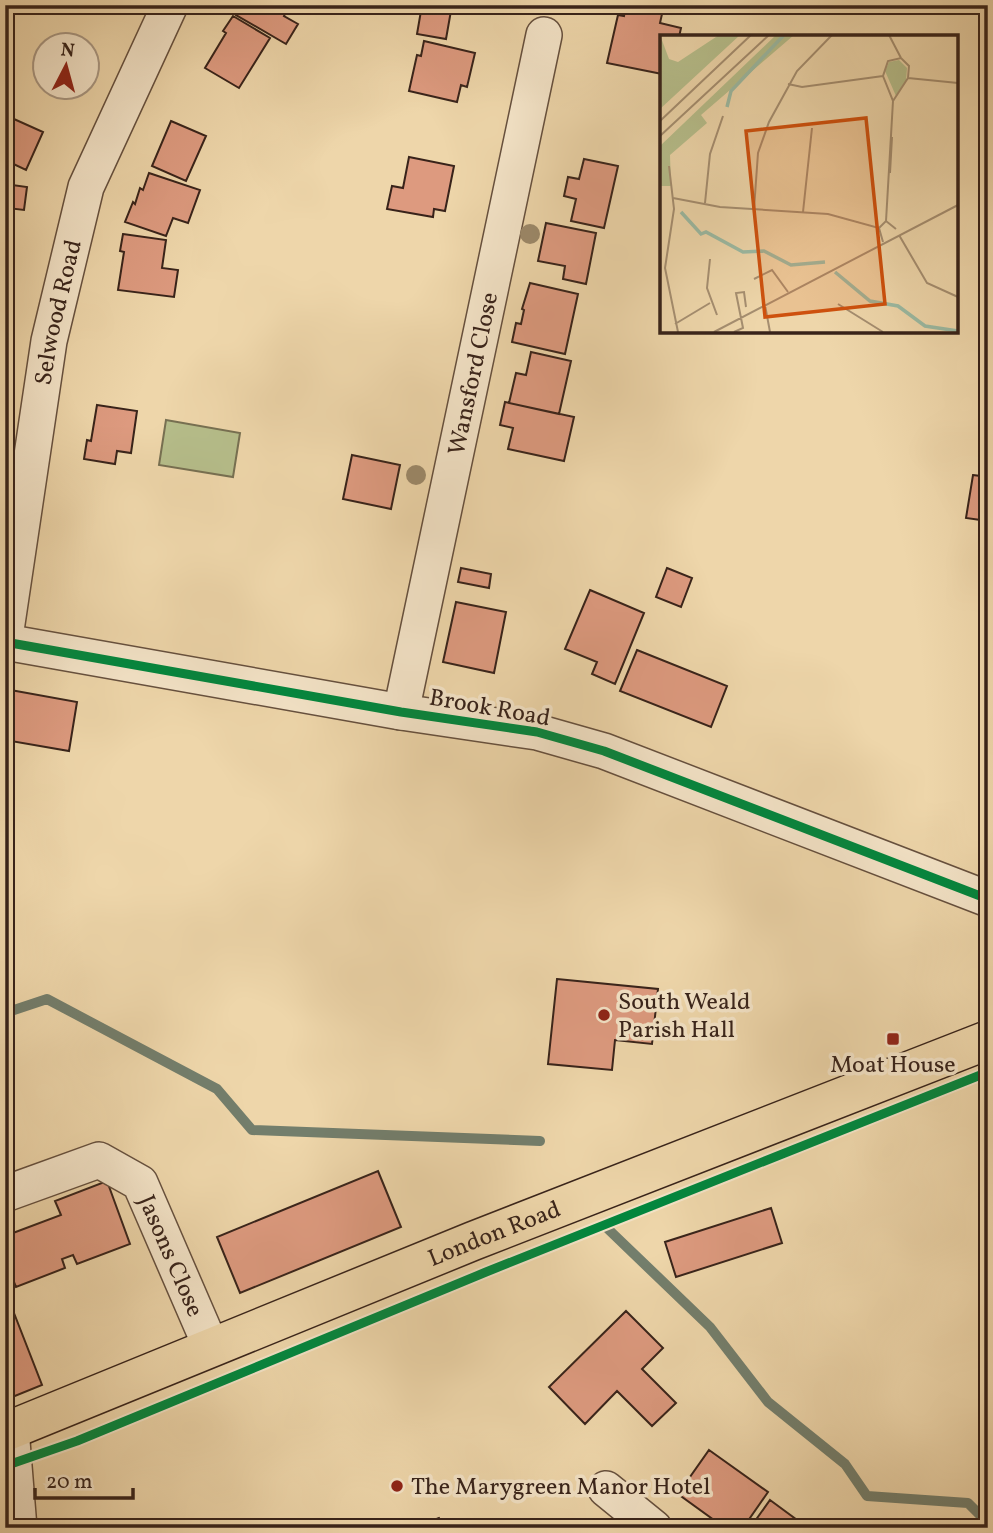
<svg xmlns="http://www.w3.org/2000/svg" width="993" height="1533" font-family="Vollkorn,serif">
<rect width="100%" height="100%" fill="#eed6aa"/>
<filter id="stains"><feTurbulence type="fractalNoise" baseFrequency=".00286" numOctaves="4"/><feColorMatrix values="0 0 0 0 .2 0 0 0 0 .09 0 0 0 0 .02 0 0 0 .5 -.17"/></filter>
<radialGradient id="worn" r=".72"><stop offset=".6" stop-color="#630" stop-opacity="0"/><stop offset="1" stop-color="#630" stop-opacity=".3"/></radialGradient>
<!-- green -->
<path fill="#b6be8b" stroke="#777052" stroke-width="2" d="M 166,420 L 240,433 L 233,477 L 159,465 Z"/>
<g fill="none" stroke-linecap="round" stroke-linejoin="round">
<!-- stream -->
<path stroke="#737e6c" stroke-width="10" d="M 5,1013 L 47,999 L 217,1089 L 252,1130 L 540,1141
M 608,1229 L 710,1327 L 768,1402 L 845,1464 L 867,1496 L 968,1503 L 988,1523"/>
</g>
<!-- building -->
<path fill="#dd9a7f" stroke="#38231a" stroke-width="2" d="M 237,5 L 290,5 L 284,16 L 298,24 L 286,44 L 236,15 L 237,13 L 234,11 Z
M 422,5 L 452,5 L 446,39 L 417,34 Z
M 626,5 L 664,5 L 660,23 L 681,28 L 679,37 L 662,37 L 662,74 L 607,63 L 618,15 L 624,16 Z
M 233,16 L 270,38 L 239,88 L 205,68 L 226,33 L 223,31 Z
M 424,41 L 475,53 L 467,87 L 461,85 L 457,102 L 409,91 L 417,55 L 421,56 Z
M 5,115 L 43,132 L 26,170 L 5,160 Z
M 171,121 L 206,136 L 186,181 L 152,166 Z
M 409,157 L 454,166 L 445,211 L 434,209 L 433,217 L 387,209 L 392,186 L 403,188 Z
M 584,159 L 618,166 L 604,228 L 571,221 L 576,199 L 564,196 L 568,177 L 579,179 Z
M 149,173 L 200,190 L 188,223 L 173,218 L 166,236 L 125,222 L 133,202 L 135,204 L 140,188 L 143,190 Z
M 5,184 L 27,187 L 24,210 L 8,208 L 5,222 Z
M 546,223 L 596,233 L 586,284 L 563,279 L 565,266 L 538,261 Z
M 123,234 L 166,240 L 162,268 L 178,270 L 174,297 L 118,290 L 124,252 L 120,251 Z
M 530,283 L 578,294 L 565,354 L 512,342 L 516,323 L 521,324 L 524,310 L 522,309 Z
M 531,352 L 571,361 L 559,414 L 509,403 L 516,373 L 526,375 Z
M 505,402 L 574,417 L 564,461 L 508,449 L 513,428 L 500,425 Z
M 97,405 L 137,411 L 131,453 L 117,451 L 115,464 L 84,459 L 87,440 L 91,441 Z
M 352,455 L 400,465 L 391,509 L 343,499 Z
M 973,475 L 988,477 L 988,521 L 966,518 Z
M 461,568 L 491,574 L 489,588 L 458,582 Z
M 667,568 L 692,578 L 681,607 L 656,597 Z
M 590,590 L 644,613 L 615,684 L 592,674 L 597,662 L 565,649 Z
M 456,602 L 506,612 L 494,673 L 443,662 Z
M 637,650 L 727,686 L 711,727 L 620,691 Z
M 5,689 L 77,702 L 69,751 L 5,740 Z
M 557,979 L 658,989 L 652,1044 L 615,1040 L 612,1070 L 548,1064 Z
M 378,1171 L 401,1227 L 240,1293 L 217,1237 Z
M 107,1181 L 130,1244 L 77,1264 L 73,1255 L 62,1259 L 65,1268 L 16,1287 L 5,1260 L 5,1236 L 61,1215 L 55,1201 Z
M 771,1208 L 782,1243 L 676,1277 L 665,1242 Z
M 5,1290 L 42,1385 L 5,1400 Z
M 626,1311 L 663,1348 L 642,1369 L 676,1403 L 652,1426 L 617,1391 L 585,1424 L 549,1387 Z
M 709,1450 L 768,1492 L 743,1528 L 725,1528 L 678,1494 Z
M 770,1500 L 808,1528 L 750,1528 Z
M 439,1518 L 446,1528 L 413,1528 Z"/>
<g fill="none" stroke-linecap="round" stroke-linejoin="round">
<!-- minor casing -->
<g stroke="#66503e" stroke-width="38">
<g id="minor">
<path id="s1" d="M 5,637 L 49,341 L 86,187 L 170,5"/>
<path d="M 5,642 L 401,712 L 537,732 L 604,751 L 988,899"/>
<path id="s2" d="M 401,712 L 544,35"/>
<path id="s3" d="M 5,1194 L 99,1160 L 140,1183 L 211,1347"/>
<path d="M 11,1429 L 19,1528"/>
<path d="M 606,1489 L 654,1528"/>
</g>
</g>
<!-- major casing -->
<g stroke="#38231a" stroke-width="41">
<g id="major">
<path id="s4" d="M 5,1432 L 473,1241 L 988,1040"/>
</g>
</g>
<!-- minor -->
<use href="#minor" stroke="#f4e4c8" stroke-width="35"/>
<!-- major -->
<use href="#major" stroke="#eed6aa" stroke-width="38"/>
<!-- cycleway casing -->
<g stroke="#f4e4c8" stroke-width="13">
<path id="cycleway" d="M 5,642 L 401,712 L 537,732 L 604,751 L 988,899
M 5,1466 L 77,1441 L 486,1272 L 988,1072"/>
</g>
<!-- cycleway -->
<use href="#cycleway" stroke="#00873e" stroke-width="9"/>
</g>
<!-- trees -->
<g fill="#9c896a">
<circle cx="530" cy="234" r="10"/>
<circle cx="416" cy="475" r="10"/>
</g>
<!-- markers -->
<g fill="#8f2418" stroke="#f4e4c8" stroke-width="2.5">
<circle cx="604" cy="1015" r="7"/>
<rect x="886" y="1032" width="14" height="14" rx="3.5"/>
<circle cx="397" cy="1486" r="7"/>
</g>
<g text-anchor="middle" stroke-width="7" stroke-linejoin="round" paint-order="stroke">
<!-- street labels -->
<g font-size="24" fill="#38231a" stroke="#f4e4c8">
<text dy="8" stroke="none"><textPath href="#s1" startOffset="329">Selwood Road</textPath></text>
<text dy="8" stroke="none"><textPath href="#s2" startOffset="346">Wansford Close</textPath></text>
<text transform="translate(490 707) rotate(10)" y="8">Brook Road</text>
<text dy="8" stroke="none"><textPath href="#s4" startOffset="528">London Road</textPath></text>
<text dy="8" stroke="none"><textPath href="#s3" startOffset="226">Jasons Close</textPath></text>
</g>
<!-- poi labels -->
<g font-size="24" fill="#38231a" stroke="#f4e4c8" text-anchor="start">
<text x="618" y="1009">South Weald<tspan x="618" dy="28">Parish Hall</tspan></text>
<text x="893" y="1072" text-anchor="middle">Moat House</text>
<text x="411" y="1494">The Marygreen Manor Hotel</text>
</g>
</g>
<!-- overview -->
<g transform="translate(660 35)">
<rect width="298" height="298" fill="#eed6aa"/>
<path d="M 0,0 L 9,24 L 18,27 L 59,0 L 80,0 L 0,74 ZM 116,0 L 134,0 L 41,80 L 47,88 L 10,120 L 11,151 L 0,151 L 0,111 ZM 239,25 L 247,33 L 246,46 L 236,61 L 225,36 L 229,27 Z" fill="#b6be8b"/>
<path fill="none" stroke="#9bbaa3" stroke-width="3.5" d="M 67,72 L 71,56 L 124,0M 21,177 L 41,199 L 46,197 L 83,217 L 104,216 L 131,230 L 165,227M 175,237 L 210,266 L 238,271 L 265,291 L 298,296"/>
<path fill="none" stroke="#a58e70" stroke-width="2" d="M 229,0 L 241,23M 248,43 L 298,48M 128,49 L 142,52 L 223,41M 0,86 L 91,0M 0,101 L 109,0M 9,131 L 14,174 L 5,233 L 18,297M 230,138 L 232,102M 13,163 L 60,172 L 168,179 L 219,193 L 223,207M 45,168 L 50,119 L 63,81M 94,174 L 98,118 L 109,87 L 137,36 L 172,0M 143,177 L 152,93M 226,186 L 233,66 L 223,41 L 228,26 L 241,23 L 249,31 L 248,43 L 233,66M 219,193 L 226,186 L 236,194M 239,200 L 267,248 L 298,262M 50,224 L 47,253 L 57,280M 94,244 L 112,235 L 128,257M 178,269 L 223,297M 105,270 L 110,297M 15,289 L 50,268M 54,297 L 298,170M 74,297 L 83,293 L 76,258 L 84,257 L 86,272"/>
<path fill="#ce510e" fill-opacity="0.15" stroke="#ce510e" stroke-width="3.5" d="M 206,83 L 225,269 L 105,282 L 86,96 Z"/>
<rect width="298" height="298" fill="none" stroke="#38231a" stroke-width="3.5"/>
</g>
<!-- margin -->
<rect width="993" height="1533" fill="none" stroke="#eed6aa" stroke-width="28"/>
<rect x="7" y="7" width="979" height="1519" fill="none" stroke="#38231a" stroke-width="3.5"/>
<rect x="14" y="14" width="965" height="1505" fill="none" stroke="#38231a" stroke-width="2"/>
<!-- north arrow -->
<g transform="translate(66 66) rotate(6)"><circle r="33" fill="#f4e4c8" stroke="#a99782" stroke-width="2"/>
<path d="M0-5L12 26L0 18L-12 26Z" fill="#8f2418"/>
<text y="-10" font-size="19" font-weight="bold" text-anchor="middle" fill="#38231a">N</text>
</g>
<!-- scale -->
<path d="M35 1488v10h98v-10" fill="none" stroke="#38231a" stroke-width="3.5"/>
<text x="46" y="1488" font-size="21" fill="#38231a" stroke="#f4e4c8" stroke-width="5" paint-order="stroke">20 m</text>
<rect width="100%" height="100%" filter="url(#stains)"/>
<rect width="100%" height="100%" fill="url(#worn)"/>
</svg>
